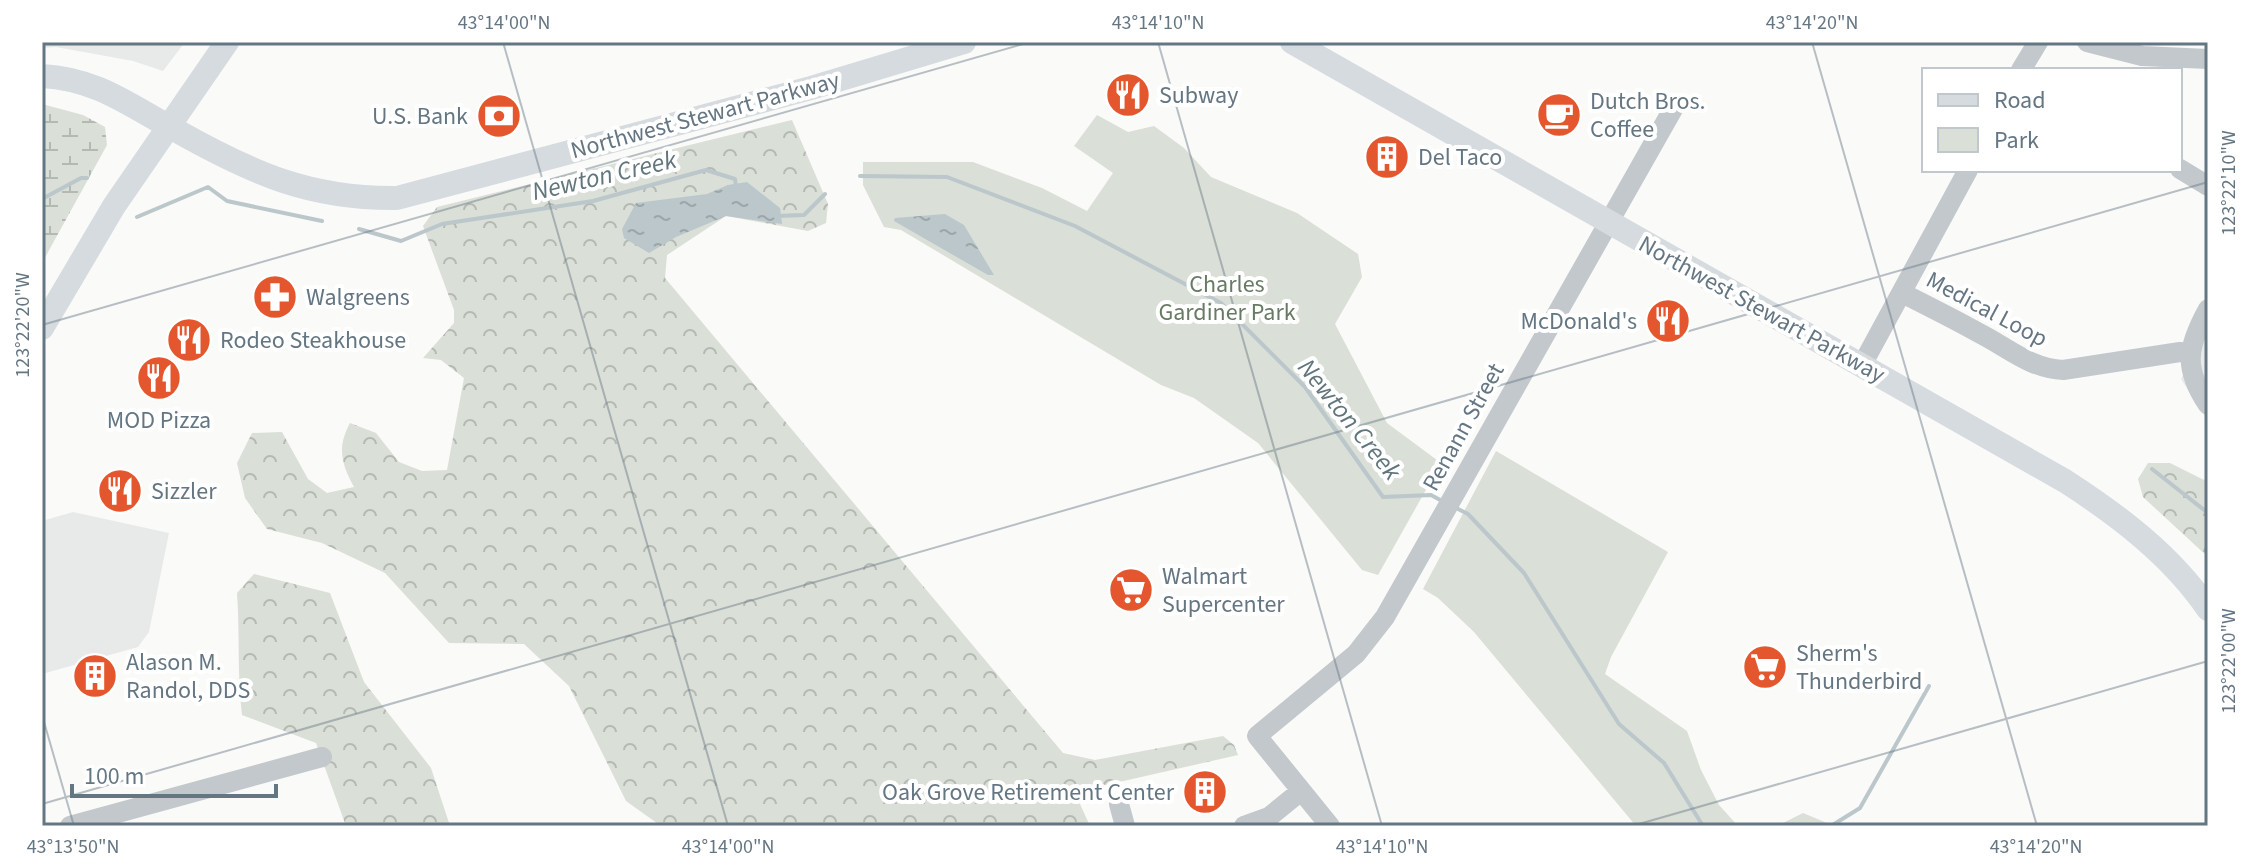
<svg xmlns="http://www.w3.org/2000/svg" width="2250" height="868" font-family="'Source Sans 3',sans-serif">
<defs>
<pattern id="forest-crowns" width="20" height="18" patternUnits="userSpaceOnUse" patternTransform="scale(2)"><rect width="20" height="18" fill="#dadfd7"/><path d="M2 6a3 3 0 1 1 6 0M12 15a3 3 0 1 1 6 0" fill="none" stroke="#b4b9b4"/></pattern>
<pattern id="wetland-marsh" width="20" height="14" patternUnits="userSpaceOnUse" patternTransform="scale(2)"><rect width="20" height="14" fill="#dadfd7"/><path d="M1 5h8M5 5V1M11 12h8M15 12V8" fill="none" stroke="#b4b9b4"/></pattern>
<pattern id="water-ripples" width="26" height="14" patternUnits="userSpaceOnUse" patternTransform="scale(2)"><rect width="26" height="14" fill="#bbc7cb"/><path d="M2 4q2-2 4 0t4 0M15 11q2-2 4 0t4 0" fill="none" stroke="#9ca6aa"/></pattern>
</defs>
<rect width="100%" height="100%" fill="#fafaf8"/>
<!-- built -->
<path fill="#e8e9e9" d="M 42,42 L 185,42 L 163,71 L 133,61 L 56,47 L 42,48 Z
M 2208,327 L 2208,421 L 2181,379 Z
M 73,512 L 169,533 L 149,632 L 138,647 L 42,674 L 42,521 Z"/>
<!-- green -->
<path fill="#dadfd7" d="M 1097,115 L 1128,132 L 1154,126 L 1184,148 L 1211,177 L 1297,213 L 1358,254 L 1362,277 L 1335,324 L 1387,423 L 1441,463 L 1378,575 L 1362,570 L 1258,443 L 1194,398 L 1161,385 L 901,230 L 884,227 L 863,185 L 863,162 L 973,162 L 1042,188 L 1087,211 L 1113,173 L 1074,146 Z
M 1496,451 L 1668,552 L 1611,657 L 1605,674 L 1687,731 L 1701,770 L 1719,805 L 1738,826 L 1636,826 L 1474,632 L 1438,598 L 1423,589 Z
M 1803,813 L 1834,826 L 1777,826 Z"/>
<!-- forest -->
<path fill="url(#forest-crowns)" d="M 792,120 L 828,204 L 826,223 L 808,231 L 726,216 L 667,255 L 665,278 L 1063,753 L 1095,760 L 1223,736 L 1234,745 L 1238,755 L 1084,790 L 1080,804 L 1090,826 L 661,826 L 626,801 L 569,686 L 524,644 L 449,643 L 385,573 L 322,543 L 267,529 L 245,498 L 237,463 L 252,433 L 282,432 L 308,479 L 327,493 L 354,487 C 341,463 337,447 350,423 L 376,433 L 399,462 L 422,471 L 447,470 L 464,378 L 441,360 L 423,358 L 454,323 L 454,310 L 423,226 L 437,207 Z
M 2148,463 L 2170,463 L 2208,482 L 2208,557 L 2143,497 L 2138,479 Z
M 254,574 L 330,593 L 364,682 L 431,768 L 450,826 L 346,826 L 316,743 L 242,715 C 237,674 240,634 237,593 Z"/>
<!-- wetland -->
<path fill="url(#wetland-marsh)" d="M 42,104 L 83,115 L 105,127 L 107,145 L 42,263 Z"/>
<!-- water -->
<path fill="url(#water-ripples)" d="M 747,182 L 780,208 L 782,224 L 726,216 L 676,237 L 649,253 L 624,238 L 622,229 L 636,203 L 707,194 L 728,185 Z
M 945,214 L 964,225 L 994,275 L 988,275 L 894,221 L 895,218 Z"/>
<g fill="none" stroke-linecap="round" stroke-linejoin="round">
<!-- stream -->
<path stroke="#bbc7cb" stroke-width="4" d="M 860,176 L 947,177 L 1075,226 L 1221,303 L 1305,387 L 1383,497 L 1431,495 L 1442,501
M 42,199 L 81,178 L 87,178
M 776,216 L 804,215 L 825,194
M 137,217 L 208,187 L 227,201 L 322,221
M 359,229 L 401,241 L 442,224 L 593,201 L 706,170 L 735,179 L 736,187
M 2152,469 L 2208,513
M 1454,507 L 1468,514 L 1524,573 L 1619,724 L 1664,763 L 1703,826
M 1831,826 L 1860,808 L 1929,686"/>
<!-- minor -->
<path stroke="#c3c8cc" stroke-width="20" d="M 2087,42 L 2142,56 L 2208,59
M 2021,70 L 2038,42
M 2180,169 L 2208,186
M 1902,293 C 1928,306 1954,319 1979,333 C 2007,347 2031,369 2063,370 L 2180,352 L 2190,353
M 2208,309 C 2187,347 2183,368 2208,405
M 1862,365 L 1968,170
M 1119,804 L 1125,826
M 70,826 L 322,757
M 1244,826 L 1269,817 L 1301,791
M 1330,826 L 1257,736 L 1356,654 L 1385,617 L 1673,109"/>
<!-- major -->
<path stroke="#d6dbdf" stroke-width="24" d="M 1292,42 L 2065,481 C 2118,515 2172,556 2208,609
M 42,76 C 98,79 130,106 177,131 C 252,173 309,199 397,198 L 811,88 L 964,42
M 42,328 L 114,206 L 227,42"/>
</g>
<!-- ticks -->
<path fill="none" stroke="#657683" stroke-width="2" stroke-opacity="0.45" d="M 503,42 L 728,826M 1158,42 L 1382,826M 1812,42 L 2037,826M 42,325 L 1030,42M 42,715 L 74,826M 42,804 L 2208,182M 1632,826 L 2208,661"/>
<!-- icons -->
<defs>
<g id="restaurant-disc" transform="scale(2.3)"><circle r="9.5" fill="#e4572e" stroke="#fff"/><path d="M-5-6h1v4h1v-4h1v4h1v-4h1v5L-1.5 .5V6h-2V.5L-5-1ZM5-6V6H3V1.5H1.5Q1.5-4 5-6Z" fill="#fff"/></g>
<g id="cafe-disc" transform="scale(2.3)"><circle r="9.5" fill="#e4572e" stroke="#fff"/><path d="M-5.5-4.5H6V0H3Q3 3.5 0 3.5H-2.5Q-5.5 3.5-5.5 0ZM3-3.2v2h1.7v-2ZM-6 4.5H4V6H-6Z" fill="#fff"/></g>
<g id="bank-disc" transform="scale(2.3)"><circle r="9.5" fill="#e4572e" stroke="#fff"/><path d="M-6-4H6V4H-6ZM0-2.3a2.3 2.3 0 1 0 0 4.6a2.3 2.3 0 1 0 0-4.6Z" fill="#fff"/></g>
<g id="building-disc" transform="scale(2.3)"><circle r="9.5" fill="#e4572e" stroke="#fff"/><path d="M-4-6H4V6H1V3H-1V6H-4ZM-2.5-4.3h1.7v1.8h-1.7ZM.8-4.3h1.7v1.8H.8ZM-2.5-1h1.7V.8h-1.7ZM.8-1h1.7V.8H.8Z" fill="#fff"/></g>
<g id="pharmacy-disc" transform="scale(2.3)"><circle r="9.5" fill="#e4572e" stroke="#fff"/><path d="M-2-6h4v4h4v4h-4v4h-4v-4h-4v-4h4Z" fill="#fff"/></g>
<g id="supermarket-disc" transform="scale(2.3)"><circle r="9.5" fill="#e4572e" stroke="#fff"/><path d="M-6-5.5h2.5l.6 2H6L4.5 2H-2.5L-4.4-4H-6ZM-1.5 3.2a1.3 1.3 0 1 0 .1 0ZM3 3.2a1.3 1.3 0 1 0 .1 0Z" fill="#fff"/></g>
</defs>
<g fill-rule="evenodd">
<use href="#restaurant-disc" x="1128" y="95"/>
<use href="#cafe-disc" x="1559" y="115"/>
<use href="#bank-disc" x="499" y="116"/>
<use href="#building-disc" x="1387" y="157"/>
<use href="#pharmacy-disc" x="275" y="297"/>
<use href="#restaurant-disc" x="1668" y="321"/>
<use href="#restaurant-disc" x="189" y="340"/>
<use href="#restaurant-disc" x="159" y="378"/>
<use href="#restaurant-disc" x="120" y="491"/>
<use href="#supermarket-disc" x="1131" y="590"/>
<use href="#supermarket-disc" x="1765" y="667"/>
<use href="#building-disc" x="95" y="676"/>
<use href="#building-disc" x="1205" y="792"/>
</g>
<g text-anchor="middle" stroke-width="8" stroke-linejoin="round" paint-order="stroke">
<!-- poi labels -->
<g font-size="24" fill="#657683" stroke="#fff" text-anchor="start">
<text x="1159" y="103">Subway</text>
<text x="1590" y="109">Dutch Bros.<tspan x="1590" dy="28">Coffee</tspan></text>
<text x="468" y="124" text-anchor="end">U.S. Bank</text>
<text x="1418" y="165">Del Taco</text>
<text x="306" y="305">Walgreens</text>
<text x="1637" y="329" text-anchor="end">McDonald's</text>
<text x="220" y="348">Rodeo Steakhouse</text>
<text x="159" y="428" text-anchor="middle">MOD Pizza</text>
<text x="151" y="499">Sizzler</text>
<text x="1162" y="584">Walmart<tspan x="1162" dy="28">Supercenter</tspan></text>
<text x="1796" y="661">Sherm's<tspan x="1796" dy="28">Thunderbird</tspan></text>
<text x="126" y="670">Alason M.<tspan x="126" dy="28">Randol, DDS</tspan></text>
<text x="1174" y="800" text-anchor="end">Oak Grove Retirement Center</text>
</g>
<!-- street labels -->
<g font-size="24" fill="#657683" stroke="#fff">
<text transform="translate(705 115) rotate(-15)" y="8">Northwest Stewart Parkway</text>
<text transform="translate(1762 309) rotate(29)" y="8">Northwest Stewart Parkway</text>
<text transform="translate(1987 309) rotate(28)" y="8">Medical Loop</text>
<text transform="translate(1463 427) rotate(-61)" y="8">Renann Street</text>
</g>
<!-- park labels -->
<g font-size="24" fill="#687a64" stroke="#fff">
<text x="1227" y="292">Charles<tspan x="1227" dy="28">Gardiner Park</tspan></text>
</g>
<!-- water labels -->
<g font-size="26" font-style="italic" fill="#60757c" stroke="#fff">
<text transform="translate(604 175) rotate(-13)" y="9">Newton Creek</text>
<text transform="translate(1350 419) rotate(51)" y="9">Newton Creek</text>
</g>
</g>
<!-- border -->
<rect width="2250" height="868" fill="none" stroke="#ffffff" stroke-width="88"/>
<!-- legend -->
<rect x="1922" y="68" width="260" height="104" fill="#ffffff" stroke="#c1c8cd" stroke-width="2"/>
<rect x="1938" y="94" width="40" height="12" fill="#d6dbdf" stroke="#c1c8cd" stroke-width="2"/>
<text x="1994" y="108" font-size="24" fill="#657683">Road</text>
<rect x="1938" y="128" width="40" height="24" fill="#dadfd7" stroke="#c1c8cd" stroke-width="2"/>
<text x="1994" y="148" font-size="24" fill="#657683">Park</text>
<!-- scale -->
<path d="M72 784v12h204v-12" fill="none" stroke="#657683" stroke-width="4"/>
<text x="84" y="784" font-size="24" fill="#657683" stroke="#ffffff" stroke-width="6" paint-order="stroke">100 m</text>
<rect x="44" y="44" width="2162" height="780" fill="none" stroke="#657683" stroke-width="3"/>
<g font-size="20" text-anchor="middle" fill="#657683">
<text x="504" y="29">43°14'00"N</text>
<text x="1158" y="29">43°14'10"N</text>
<text x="1812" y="29">43°14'20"N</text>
<text transform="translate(2228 183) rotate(-90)" y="7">123°22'10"W</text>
<text transform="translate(22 325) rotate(-90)" y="7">123°22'20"W</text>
<text transform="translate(2228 661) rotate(-90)" y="7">123°22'00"W</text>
<text x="73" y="853">43°13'50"N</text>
<text x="728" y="853">43°14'00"N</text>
<text x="1382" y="853">43°14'10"N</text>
<text x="2036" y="853">43°14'20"N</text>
</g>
</svg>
